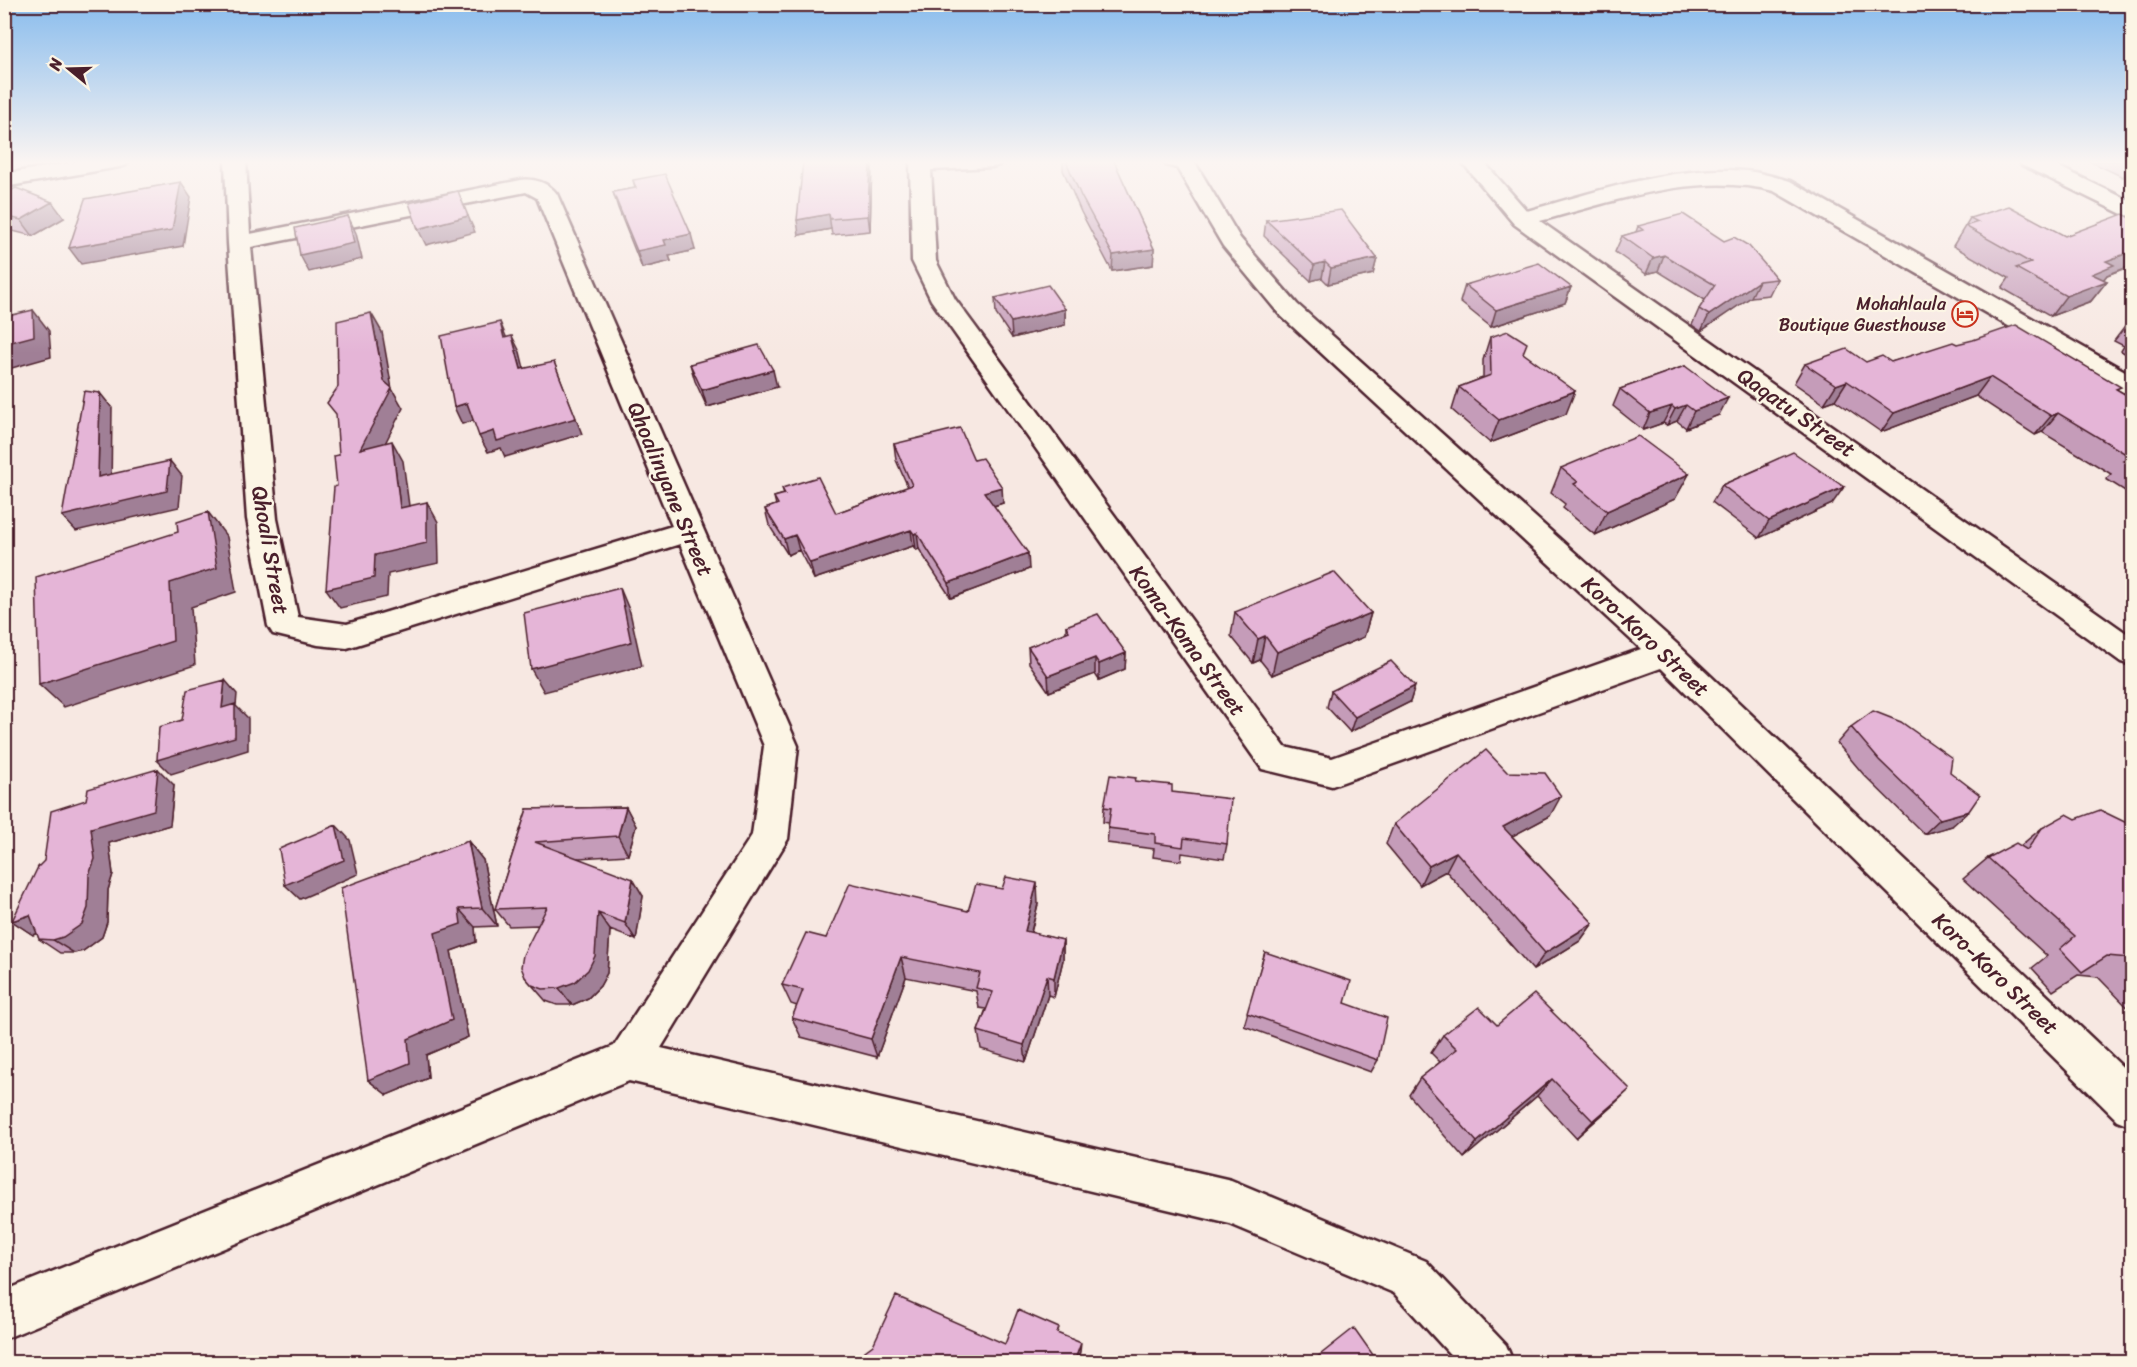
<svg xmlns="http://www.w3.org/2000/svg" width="2137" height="1367" font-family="Sriracha,sans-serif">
<rect width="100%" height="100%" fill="#f7e8e2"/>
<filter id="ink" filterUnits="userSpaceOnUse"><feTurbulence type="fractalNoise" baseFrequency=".0167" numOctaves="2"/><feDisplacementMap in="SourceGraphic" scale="12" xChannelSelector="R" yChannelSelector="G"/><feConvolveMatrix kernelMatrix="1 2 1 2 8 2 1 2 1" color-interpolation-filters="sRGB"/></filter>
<g filter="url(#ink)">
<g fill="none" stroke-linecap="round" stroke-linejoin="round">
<!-- street casing -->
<g stroke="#4a1f2b" stroke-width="5">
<path id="street" d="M 225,161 L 246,161 L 250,234 L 521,180 C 534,178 549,183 557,194 L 798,746 L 788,839 L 661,1048 L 1231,1180 L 1426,1261 L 1506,1345 L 1513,1362 L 1457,1362 L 1394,1293 L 1230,1224 L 629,1081 L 4,1339 L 4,1291 L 614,1046 L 752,835 L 764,746 L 680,544 L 347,648 L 318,645 L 273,634 L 268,626 L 247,519 L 228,243 ZM 526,192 L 537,198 L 672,526 L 347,624 L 298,617 L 277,519 L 251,247 Z
M 910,161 L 1002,161 L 999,165 L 992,167 L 931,170 L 936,261 L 955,299 L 1285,747 L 1332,758 L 1641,649 L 1279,314 L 1223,246 L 1177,168 L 1166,165 L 1163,161 L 1194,161 L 1240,238 L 1297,304 L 1677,644 L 2132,1076 L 2132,1126 L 2117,1120 L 1661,668 L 1332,786 L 1262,769 L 931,300 L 912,261 Z
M 1461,161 L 1483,161 L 1527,211 C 1596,192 1681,162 1754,172 C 1766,174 1778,178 1790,181 L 2132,375 L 2132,394 L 2123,392 L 1774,191 C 1697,171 1615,201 1540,221 L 2132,637 L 2132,665 L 2121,662 L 1514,224 Z
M 2019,161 L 2047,161 L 2132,202 L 2132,217 L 2124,215 L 2022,165 Z"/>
</g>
<!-- secondary casing -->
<g stroke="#4a1f2b" stroke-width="5">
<path id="secondary" d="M 81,161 L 129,161 L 126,165 L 119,167 L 4,187 L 4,174 Z"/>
</g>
<!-- street -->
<use href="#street" fill="#fcf5e5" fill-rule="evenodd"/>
<!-- secondary -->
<use href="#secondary" fill="#fcf5e5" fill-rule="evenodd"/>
</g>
<!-- wall -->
<path fill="#c59cb9" stroke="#4a1f2b" stroke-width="1.5" d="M 872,161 L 870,231 L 832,235 L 831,229 L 799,235 Z
M 1063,161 L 1114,161 L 1154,249 L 1153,265 L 1112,271 L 1081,212 L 1063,170 Z
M 2089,161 L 2133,161 L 2133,174 L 2123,177 Z
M 633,180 L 695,250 L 669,256 L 671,261 L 642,268 L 618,208 L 613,192 L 635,188 Z
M 4,194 L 64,218 L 33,236 L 4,229 Z
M 2133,216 L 2133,265 L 2107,275 L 2103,280 L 2107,281 L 2091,301 L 2051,316 L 2002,288 L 2009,278 L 1953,246 L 1970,218 L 2065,236 Z
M 1266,220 L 1377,258 L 1373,274 L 1328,284 L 1322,278 L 1311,281 L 1264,236 Z
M 1638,226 L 1777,279 L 1769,295 L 1751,297 L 1701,331 L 1692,325 L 1699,309 L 1705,300 L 1658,271 L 1646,274 L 1615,252 L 1622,236 L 1636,232 Z
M 1465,285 L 1571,287 L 1565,303 L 1491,327 L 1460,302 Z
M 995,298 L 1065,309 L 1065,325 L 1012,338 L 996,314 Z
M 2133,323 L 2133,358 L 2121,351 L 2124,346 L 2114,341 L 2127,324 Z
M 1490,337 L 1523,353 L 1566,414 L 1490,443 L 1452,410 L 1459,387 L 1483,378 L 1483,360 Z
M 1957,344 L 2118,391 L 2133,399 L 2133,496 L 2106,479 L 2111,474 L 2042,432 L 2035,435 L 1976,396 L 1881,432 L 1835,400 L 1824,404 L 1794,383 L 1805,364 L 1891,362 Z
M 690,364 L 777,387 L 707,407 L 695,381 Z
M 1685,366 L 1719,415 L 1686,428 L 1677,421 L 1667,425 L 1663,423 L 1643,430 L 1613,406 L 1620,389 Z
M 894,444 L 974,460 L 1003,503 L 994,506 L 1029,569 L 951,598 L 919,549 L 916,550 L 913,546 L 814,579 L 799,550 L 788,555 L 769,525 L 765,509 L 776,505 L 774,497 L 784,494 L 782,488 L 836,513 L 908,487 L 896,460 Z
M 1766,464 L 1832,504 L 1759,538 L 1712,502 L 1722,485 L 1765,466 Z
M 1561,468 L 1689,474 L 1675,499 L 1595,535 L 1563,508 L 1565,504 L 1551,493 Z
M 1235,612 L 1371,613 L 1364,637 L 1272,675 L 1260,660 L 1253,663 L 1231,636 Z
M 1066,626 L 1126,653 L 1125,669 L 1099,680 L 1095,674 L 1049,692 L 1029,663 L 1028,647 L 1066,633 Z
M 1415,686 L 1410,702 L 1350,732 L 1327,707 L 1331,691 Z
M 1851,727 L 1952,826 L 1924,834 L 1864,775 L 1837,743 Z
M 1135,781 L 1172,792 L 1227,844 L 1224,859 L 1182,853 L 1181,861 L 1153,857 L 1154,849 L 1107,843 L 1109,823 L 1103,822 L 1104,807 Z
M 174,785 L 170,825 L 109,843 L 113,874 L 108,890 L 107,922 L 102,937 L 83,951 L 74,953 L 60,953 L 39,939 L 37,933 L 33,935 L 12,921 L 44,861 Z
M 626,807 L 636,826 L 628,855 L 578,858 L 643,896 L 636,940 L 610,930 L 607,973 L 600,986 L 588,998 L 572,1005 L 557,1005 L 546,1001 L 525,977 L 538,925 L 509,926 L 495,909 L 527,809 Z
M 1550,816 L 1512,836 L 1593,923 L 1580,941 L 1533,970 L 1446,871 L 1420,885 L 1386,844 L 1394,824 Z
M 2076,819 L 2133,826 L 2133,1013 L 2098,977 L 2078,975 L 2053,991 L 2032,968 L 2047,956 L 1963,879 L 1988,858 L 2020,846 L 2042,828 Z
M 468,841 L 483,860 L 497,926 L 475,927 L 476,942 L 451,951 L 468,1037 L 426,1055 L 428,1078 L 387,1095 L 368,1080 Z
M 1038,904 L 1031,933 L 1063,940 L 1063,960 L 1054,997 L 1048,995 L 1026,1062 L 981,1049 L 978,1031 L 986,1009 L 979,1008 L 976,991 L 906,977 L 877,1057 L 801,1037 L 792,1018 L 797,1006 L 791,1004 L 782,985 L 826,938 L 968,911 Z
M 1265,952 L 1345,1003 L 1378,1060 L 1371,1072 L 1244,1026 Z
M 1497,1025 L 1612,1106 L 1576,1138 L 1537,1096 L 1464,1158 L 1409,1095 L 1420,1078 L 1440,1062 L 1431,1053 L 1443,1035 Z"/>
<!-- shaded-wall -->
<path fill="#a07f96" stroke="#4a1f2b" stroke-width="1.5" d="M 870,161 L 872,161 L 870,231 L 868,216 Z
M 2133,163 L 2133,174 L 2123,177 Z
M 181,182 L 191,197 L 183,246 L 81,264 L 69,248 Z
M 52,202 L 64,218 L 33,236 L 21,220 Z
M 829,214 L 831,229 L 799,235 L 797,220 Z
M 348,216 L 356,233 L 362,259 L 309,272 L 300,255 Z
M 468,216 L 475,232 L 426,245 L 418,229 Z
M 691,234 L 695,250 L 669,256 L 671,261 L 642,268 L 637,251 L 664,240 Z
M 1154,249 L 1153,265 L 1112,271 L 1113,255 Z
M 2133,251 L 2133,265 L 2107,275 L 2100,284 L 2107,281 L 2091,301 L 2051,316 L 2066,296 L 2106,261 Z
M 1664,255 L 1658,271 L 1646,274 L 1653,258 Z
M 1377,258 L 1373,274 L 1328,284 L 1331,268 Z
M 1325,262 L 1322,278 L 1311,281 L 1314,265 Z
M 1759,281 L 1751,297 L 1701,331 L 1709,315 Z
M 1571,287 L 1565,303 L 1491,327 L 1496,310 Z
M 1065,309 L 1065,325 L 1012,338 L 1011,322 Z
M 33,310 L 49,331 L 51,357 L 8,369 L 6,405 L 4,406 L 4,344 Z
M 371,313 L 382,332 L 392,389 L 403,408 L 372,469 L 360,449 L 384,381 Z
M 500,322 L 507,339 L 504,338 Z
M 512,336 L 520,352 L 528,385 L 521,369 Z
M 554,362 L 582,434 L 505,457 L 501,448 L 488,452 L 479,436 Z
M 773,370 L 777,387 L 707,407 L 702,390 Z
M 1990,377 L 1976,396 L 1881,432 L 1894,413 Z
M 1847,381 L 1835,400 L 1824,404 L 1836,385 Z
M 1575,391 L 1566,414 L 1490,443 L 1499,420 Z
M 100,393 L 112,408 L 111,493 L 98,477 Z
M 1728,398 L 1719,415 L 1686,428 L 1694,411 Z
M 467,403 L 475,420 L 462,424 L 454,407 Z
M 1686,405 L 1677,421 L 1667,425 L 1675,409 Z
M 1672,406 L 1663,423 L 1643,430 L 1650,413 Z
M 2058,413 L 2042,432 L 2035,435 L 2051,416 Z
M 392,441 L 403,461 L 412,528 L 400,508 Z
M 170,461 L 182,476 L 179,507 L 76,531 L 62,516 Z
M 1689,474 L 1675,499 L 1595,535 L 1607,511 Z
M 1002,487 L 1003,503 L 986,508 L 984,492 Z
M 1844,487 L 1832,504 L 1759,538 L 1769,521 Z
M 427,502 L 438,522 L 439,563 L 388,574 L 387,597 L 340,608 L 326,589 L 375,555 Z
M 208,512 L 227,537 L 236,592 L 191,607 L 195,665 L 64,707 L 39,684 L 170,583 Z
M 911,530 L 913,546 L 814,579 L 810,563 Z
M 917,533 L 919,549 L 916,550 L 914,534 Z
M 795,535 L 799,550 L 788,555 L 784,539 Z
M 1028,553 L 1029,569 L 951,598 L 949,583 Z
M 620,588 L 630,612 L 642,666 L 544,692 L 531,669 Z
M 1371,613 L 1364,637 L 1272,675 L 1277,652 Z
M 1265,636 L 1260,660 L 1253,663 L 1258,639 Z
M 1126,653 L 1125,669 L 1099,680 L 1099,664 Z
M 1095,658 L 1095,674 L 1049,692 L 1048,676 Z
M 225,680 L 237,694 L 236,706 L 248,718 L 248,750 L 171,774 L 157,760 L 222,708 Z
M 1415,686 L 1410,702 L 1350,732 L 1355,717 Z
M 158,769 L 174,785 L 170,825 L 109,843 L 113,874 L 108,890 L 107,922 L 102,937 L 83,951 L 74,953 L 53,940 L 91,828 Z
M 1561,796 L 1550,816 L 1492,847 L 1503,827 Z
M 626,807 L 636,826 L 628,855 L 618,836 Z
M 1969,811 L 1952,826 L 1924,834 L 1940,819 Z
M 336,825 L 350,840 L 358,874 L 300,899 L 285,885 Z
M 468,841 L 483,860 L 497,926 L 482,908 Z
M 1456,852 L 1446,871 L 1420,885 L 1429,866 Z
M 633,879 L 643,896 L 636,940 L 625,923 Z
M 1037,883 L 1038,904 L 1026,951 L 1025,931 Z
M 459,909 L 475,927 L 476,942 L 451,951 L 468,1037 L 426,1055 L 428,1078 L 387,1095 L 368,1080 L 435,933 Z
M 598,913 L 610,930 L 607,973 L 600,986 L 588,998 L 572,1005 L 559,988 Z
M 30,915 L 51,929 L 33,935 L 12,921 Z
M 1593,923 L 1580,941 L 1533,970 L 1545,953 Z
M 1063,940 L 1063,960 L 1054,997 L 1054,978 Z
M 901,957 L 906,977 L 877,1057 L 871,1039 Z
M 1047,976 L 1048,995 L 1026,1062 L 1024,1045 Z
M 1552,1079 L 1537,1096 L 1464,1158 L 1477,1142 Z
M 1630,1089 L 1612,1106 L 1576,1138 L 1593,1121 Z
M 1081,1343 L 1080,1352 L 1077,1362 L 1074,1362 Z"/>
<!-- building -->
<path fill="#e5b5d7" stroke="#4a1f2b" stroke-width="1.5" d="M 803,161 L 870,161 L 868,216 L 830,219 L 829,214 L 797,220 Z
M 1066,161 L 1114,161 L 1154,249 L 1113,255 L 1081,196 Z
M 665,174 L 691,234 L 664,240 L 666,245 L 637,251 L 613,192 L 636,188 L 633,180 Z
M 181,182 L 172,230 L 69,248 L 85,199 Z
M 16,188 L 52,202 L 21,220 L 4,216 L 4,194 Z
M 458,191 L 468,216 L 418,229 L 409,203 Z
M 2009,206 L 2065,236 L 2123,214 L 2129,217 L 2133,216 L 2133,251 L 2106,261 L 2114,265 L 2092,274 L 2107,281 L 2066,296 L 2016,268 L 2031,263 L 1965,226 L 1978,222 L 1970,218 Z
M 1341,210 L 1377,258 L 1331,268 L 1325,262 L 1314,265 L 1266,220 Z
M 1683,214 L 1724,241 L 1734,237 L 1749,246 L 1777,279 L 1759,281 L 1709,315 L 1699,309 L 1715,285 L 1664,255 L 1653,258 L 1622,236 L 1643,230 L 1638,226 Z
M 348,216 L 354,243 L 300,255 L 295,228 Z
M 1539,263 L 1571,287 L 1496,310 L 1465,285 Z
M 1048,285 L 1065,309 L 1011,322 L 995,298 Z
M 33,310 L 34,336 L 4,344 L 4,317 Z
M 371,313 L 384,381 L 392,388 L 360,449 L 392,441 L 400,508 L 427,502 L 427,543 L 375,555 L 374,578 L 326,589 L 334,487 L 337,486 L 334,456 L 339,455 L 336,414 L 327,403 L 338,387 L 337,321 Z
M 500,322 L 504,338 L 512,336 L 521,369 L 554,362 L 576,418 L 497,441 L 494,431 L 479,436 L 467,403 L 454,407 L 441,336 Z
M 2016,325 L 2121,387 L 2116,389 L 2133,399 L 2133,466 L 2123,461 L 2131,457 L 2058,413 L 2051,416 L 1990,377 L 1894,413 L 1847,381 L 1836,385 L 1805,364 L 1847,349 L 1866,362 L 1882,356 L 1891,362 L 1953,342 L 1957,344 L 1973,340 Z
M 1508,331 L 1527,343 L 1523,353 L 1575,391 L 1499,420 L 1459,387 L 1491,375 L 1490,337 Z
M 759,345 L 773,370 L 702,390 L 690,364 Z
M 1685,366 L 1728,398 L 1694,411 L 1686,405 L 1675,409 L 1672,406 L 1650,413 L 1620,389 Z
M 84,391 L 100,393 L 98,477 L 170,461 L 167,491 L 62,516 Z
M 960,428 L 974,460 L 982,458 L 1002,487 L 984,492 L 1028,553 L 949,583 L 917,533 L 914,534 L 911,530 L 810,563 L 795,535 L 784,539 L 765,509 L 778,504 L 774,497 L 785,494 L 782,488 L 818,477 L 836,513 L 912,485 L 894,444 Z
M 1638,436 L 1689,474 L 1607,511 L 1574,484 L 1578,482 L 1561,468 Z
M 1793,452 L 1844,487 L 1769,521 L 1722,485 L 1768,465 L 1766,464 Z
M 208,512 L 217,568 L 170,583 L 173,641 L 39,684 L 36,577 L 178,532 L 177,522 Z
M 1334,572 L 1371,613 L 1277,652 L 1265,636 L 1258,639 L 1235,612 Z
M 620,588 L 631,642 L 531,669 L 524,613 Z
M 1098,614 L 1126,653 L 1099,664 L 1095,658 L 1048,676 L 1028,647 L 1069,631 L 1066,626 Z
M 1391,661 L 1415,686 L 1355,717 L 1331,691 Z
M 225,680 L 222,708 L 235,704 L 235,737 L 157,760 L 159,727 L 182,720 L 187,690 Z
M 1873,711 L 1901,722 L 1952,758 L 1950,772 L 1980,795 L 1969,811 L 1940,819 L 1879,760 L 1851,727 Z
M 1486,750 L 1507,772 L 1545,773 L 1561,796 L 1503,827 L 1593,923 L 1545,953 L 1456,852 L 1429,866 L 1394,824 Z
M 158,769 L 154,810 L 91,828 L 95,859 L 89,875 L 88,908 L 82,924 L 63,937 L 53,940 L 39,939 L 30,915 L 12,921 L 38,867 L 44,861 L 51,811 L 86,800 L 88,789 Z
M 1110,775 L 1136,778 L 1135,781 L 1172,785 L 1172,792 L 1231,799 L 1227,844 L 1184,838 L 1183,847 L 1155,843 L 1155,834 L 1108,828 L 1111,808 L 1104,807 Z
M 626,807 L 618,836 L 535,842 L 633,879 L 625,923 L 598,913 L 595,956 L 588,970 L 575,982 L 559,988 L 543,989 L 532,985 L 525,977 L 521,967 L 523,955 L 547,907 L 495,909 L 527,809 Z
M 2100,810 L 2133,826 L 2133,962 L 2129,958 L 2107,956 L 2082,972 L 2060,949 L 2075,936 L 1988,858 L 2016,843 L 2027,850 L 2042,828 L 2067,814 L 2076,819 Z
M 336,825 L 344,860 L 285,885 L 279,849 Z
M 468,841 L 482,908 L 459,909 L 461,924 L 435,933 L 452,1020 L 408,1039 L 410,1063 L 368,1080 L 341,888 Z
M 1006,877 L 1037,883 L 1025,931 L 1063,940 L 1054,978 L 1047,976 L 1024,1045 L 978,1031 L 993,992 L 976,988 L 980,973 L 901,957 L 871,1039 L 792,1018 L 803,990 L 782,985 L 806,933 L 826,938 L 850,883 L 968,911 L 976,884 L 1002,889 Z
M 1265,952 L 1351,981 L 1345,1003 L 1387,1018 L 1378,1060 L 1247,1013 Z
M 1534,994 L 1630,1089 L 1593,1121 L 1552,1079 L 1477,1142 L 1420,1078 L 1457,1049 L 1443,1035 L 1479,1007 L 1497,1025 Z
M 896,1296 L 1005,1344 L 1018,1310 L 1059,1328 L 1057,1333 L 1081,1343 L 1074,1362 L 850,1362 L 873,1345 Z
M 1354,1328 L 1378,1362 L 1311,1362 Z"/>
</g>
<!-- sky -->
<linearGradient id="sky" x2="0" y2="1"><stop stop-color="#89bced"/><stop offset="0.46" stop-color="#fbf5f2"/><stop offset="1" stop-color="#fbf5f2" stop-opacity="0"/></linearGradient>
<rect width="2137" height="353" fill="url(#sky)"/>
<!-- icons -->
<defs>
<g id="hotel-ring" transform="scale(1.35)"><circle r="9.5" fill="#fcf5e5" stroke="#c8321e" stroke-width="1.5"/><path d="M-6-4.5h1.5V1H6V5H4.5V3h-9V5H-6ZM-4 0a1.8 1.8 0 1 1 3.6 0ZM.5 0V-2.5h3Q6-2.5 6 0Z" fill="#c8321e"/></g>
</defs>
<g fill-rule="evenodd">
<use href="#hotel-ring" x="1965" y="314"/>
</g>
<g text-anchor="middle" stroke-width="4.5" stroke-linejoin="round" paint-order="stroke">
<!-- far-poi labels -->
<g font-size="18" fill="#4a1f2b" stroke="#fcf5e5" text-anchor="end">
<text x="1946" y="310">Mohahlaula<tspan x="1946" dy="21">Boutique Guesthouse</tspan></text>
</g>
<!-- street labels -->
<g font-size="22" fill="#4a1f2b" stroke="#fcf5e5">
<text transform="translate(1797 412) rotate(35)" y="8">Qaqatu Street</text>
<text transform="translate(671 489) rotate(67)" y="8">Qhoalinyane Street</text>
<text transform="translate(271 550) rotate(80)" y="8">Qhoali Street</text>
<text transform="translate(1646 636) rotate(43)" y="8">Koro-Koro Street</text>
<text transform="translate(1188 640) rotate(54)" y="8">Koma-Koma Street</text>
<text transform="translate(1996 973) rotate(44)" y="8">Koro-Koro Street</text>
</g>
</g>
<!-- margin -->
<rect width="2137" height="1367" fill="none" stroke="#fcf5e5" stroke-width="24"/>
<rect x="12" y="12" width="2113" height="1343" fill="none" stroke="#4a1f2b" stroke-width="2" filter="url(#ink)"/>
<!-- north arrow -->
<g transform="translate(69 69) rotate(289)" stroke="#fcf5e5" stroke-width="4.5" paint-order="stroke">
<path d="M0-4.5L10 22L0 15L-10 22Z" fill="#4a1f2b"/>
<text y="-9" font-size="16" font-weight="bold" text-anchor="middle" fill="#4a1f2b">N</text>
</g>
</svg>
